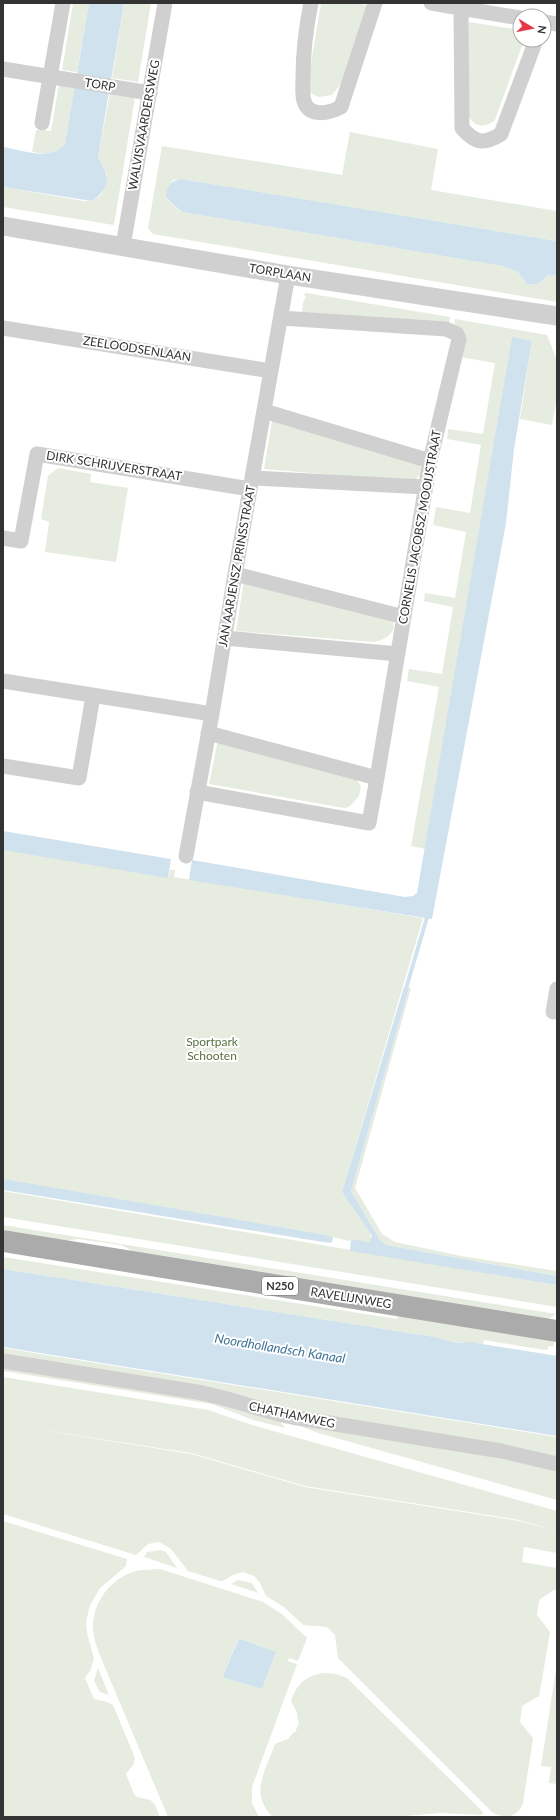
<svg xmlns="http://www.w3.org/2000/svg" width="560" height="1820" font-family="Lato,sans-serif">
<rect width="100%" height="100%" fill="#fff"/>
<!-- green -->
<path fill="#e6ecdf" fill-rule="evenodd" d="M 73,3 L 89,3 L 77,72 L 62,70 Z
M 124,3 L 151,3 L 138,82 L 112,78 Z
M 321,3 L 356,3 L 366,5 L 367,7 L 341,84 L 332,95 L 318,97 L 309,92 L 308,81 Z
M 469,22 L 520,30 L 520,40 L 524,40 L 495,120 C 482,131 469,125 467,108 Z
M 59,84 L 75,87 L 65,144 C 57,156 45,154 32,152 L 36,130 L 51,131 Z
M 110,93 L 135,97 L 114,225 L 3,207 L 3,187 L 84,201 L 92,201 L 101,195 L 106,186 L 107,175 L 98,157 Z
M 350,132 L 438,149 L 431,190 L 557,211 L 557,241 L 181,179 L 173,180 C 161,198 167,201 182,212 L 503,266 L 518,272 L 527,284 C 536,286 543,282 548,275 L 557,276 L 557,302 L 153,234 L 148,228 L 162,146 L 342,175 Z
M 306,293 L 450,317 L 449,326 L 302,312 L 303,302 L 306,297 L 304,295 Z
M 455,319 L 547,335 L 557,360 L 557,398 L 552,425 L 520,419 L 532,341 L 512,338 L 426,849 L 411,846 L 439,687 L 407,681 L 409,669 L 442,674 L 453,607 L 424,601 L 425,593 L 455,598 L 466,532 L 433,525 L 436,507 L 470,513 L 481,445 L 447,439 L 448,429 L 483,434 L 495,363 L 460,357 L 454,327 Z
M 272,421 L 418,463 L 422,469 L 422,473 L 415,480 L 406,481 L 264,469 Z
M 58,468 L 91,474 L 90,482 L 128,488 L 116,562 L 45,552 L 49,522 L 41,519 L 48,476 Z
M 244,581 L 393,622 L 394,628 C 390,637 383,640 374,642 L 236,631 Z
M 218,740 L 355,778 L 361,786 L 359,796 L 349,807 L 344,808 L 209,784 Z
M 3,849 L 169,876 L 170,870 L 175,870 L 174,877 L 423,918 L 342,1192 L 370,1233 L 371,1241 L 365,1242 L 351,1239 L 349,1241 L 326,1235 L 3,1180 Z
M 409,988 L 411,988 L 355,1188 L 382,1234 L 395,1242 L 461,1256 L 557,1271 L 557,1276 L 386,1245 L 380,1240 L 351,1191 Z
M 3,1191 L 557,1285 L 557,1307 L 3,1217 Z
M 3,1225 L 556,1314 L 547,1320 L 138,1254 L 121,1245 L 78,1239 L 61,1242 L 3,1233 Z
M 3,1257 L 397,1319 L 398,1315 L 555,1340 L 553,1347 L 549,1346 L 548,1349 L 545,1350 L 484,1340 L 483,1344 L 447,1341 L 441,1338 L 3,1269 Z
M 3,1348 L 557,1437 L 557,1458 L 299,1413 L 3,1355 Z
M 3,1367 L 212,1401 L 280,1421 L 285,1428 L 253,1420 L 212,1404 L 3,1371 Z
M 3,1377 L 208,1410 L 252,1425 L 557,1511 L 557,1531 L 519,1520 L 305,1486 L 191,1453 L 3,1424 Z
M 3,1424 L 191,1454 L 305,1487 L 519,1521 L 557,1531 L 557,1553 L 524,1547 L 522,1562 L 557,1568 L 556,1590 L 554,1590 L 540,1599 L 539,1601 L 537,1615 L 550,1632 L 539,1697 L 537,1697 L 522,1706 L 520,1722 L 533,1738 L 523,1803 C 519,1817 504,1820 492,1812 L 338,1658 L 335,1635 L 327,1627 L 303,1625 L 284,1607 L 266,1596 L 260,1583 L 254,1576 L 243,1572 L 233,1575 L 223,1581 L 220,1581 L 188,1571 L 171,1549 L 159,1542 L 148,1544 L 136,1555 L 3,1514 Z
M 300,1426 L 474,1453 L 557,1471 L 557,1500 L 318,1433 Z
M 3,1521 L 127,1559 L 126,1566 L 100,1588 L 90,1605 L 86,1622 L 87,1633 L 94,1659 L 90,1671 L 85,1678 L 94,1699 L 107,1702 L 113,1705 L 135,1758 L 133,1765 L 126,1774 L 134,1794 L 137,1797 C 155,1801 153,1799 160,1817 L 3,1817 Z
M 161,1550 L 166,1552 L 177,1568 L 144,1557 L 147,1552 Z
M 160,1569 L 263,1602 L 283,1615 L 307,1638 L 298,1661 L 289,1658 L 288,1661 L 297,1664 L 252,1787 L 252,1803 L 259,1817 L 168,1817 L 101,1658 C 97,1648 93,1637 93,1626 C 93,1604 109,1581 130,1573 C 139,1569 150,1570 160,1569 ZM 240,1638 L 276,1652 L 262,1689 L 225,1678 L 223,1676 L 238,1639 Z
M 238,1580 L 252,1583 L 258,1593 L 231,1584 Z
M 557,1663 L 557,1784 L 549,1783 L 551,1767 L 541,1766 Z
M 98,1668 L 109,1695 L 100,1692 L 94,1681 Z
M 324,1673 L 336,1674 L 347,1678 L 470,1799 L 483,1812 L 482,1815 L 440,1813 L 394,1817 L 272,1816 C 249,1793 266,1770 275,1744 L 288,1739 L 294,1732 L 295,1733 L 299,1722 L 298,1721 L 297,1713 L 291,1701 C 297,1684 305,1676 324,1673 Z"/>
<!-- water -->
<path fill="#cfe2ee" d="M 89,3 L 124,3 L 98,157 C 109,177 113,186 92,201 L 3,187 L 3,147 C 22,150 52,162 65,144 Z
M 181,179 L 557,241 L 557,276 L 548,275 C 542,282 537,286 527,284 L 518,272 L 503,266 L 182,212 L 170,202 L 166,196 C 167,185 171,181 181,179 Z
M 512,337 L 532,341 L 514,449 L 506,523 L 432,919 L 189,880 L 192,860 L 405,897 L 413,896 L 417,893 Z
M 3,831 L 171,859 L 168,878 L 3,850 Z
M 404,987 L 409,988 L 351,1191 L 380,1240 L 386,1245 L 557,1276 L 557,1285 L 350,1251 L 351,1239 L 369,1242 L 372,1236 L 342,1192 Z
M 3,1179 L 326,1235 L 333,1237 L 332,1242 L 329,1243 L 3,1190 Z
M 3,1269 L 441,1338 C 450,1343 459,1343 470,1342 L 557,1356 L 557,1436 L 3,1347 Z
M 239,1638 L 276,1652 L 262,1689 L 225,1678 L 223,1676 Z"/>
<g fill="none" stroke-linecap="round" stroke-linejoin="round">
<!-- stream -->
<path stroke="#cfe2ee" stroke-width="4" d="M 405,992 L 428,914"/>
<!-- minor -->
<path stroke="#d0d0d0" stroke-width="15" d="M 311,3 C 306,28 303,51 303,77 C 303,84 302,94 304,101 C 309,118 330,113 341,107 L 375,3
M 431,3 L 520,18
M 461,8 L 462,128 C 475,143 483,145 501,134 L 536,40
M 544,22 L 557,24
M 3,69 L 150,93
M 42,123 L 63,3
M 123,246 L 165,3
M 281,318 L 446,329 L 457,334 L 459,339 L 430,461 L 377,778
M 3,328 L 271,371
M 264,411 L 430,461
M 252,478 L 425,487
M 3,538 L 21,541 L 37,454 L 250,489
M 235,574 L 404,617
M 225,638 L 398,654
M 3,681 L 212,714
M 3,766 L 79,778 L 93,696
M 197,792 L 369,823 L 377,778 L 208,733
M 186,856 L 212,714 L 235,574 L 288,275
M 553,1012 L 557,989
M 3,1361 L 197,1392 C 230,1398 260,1410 292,1417 L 501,1451 L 557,1464"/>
<!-- tertiary -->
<path stroke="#d0d0d0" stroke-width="19" d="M 3,226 L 288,275 L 557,316"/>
<!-- primary -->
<path stroke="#ababab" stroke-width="22" d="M 3,1241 L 557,1331"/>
</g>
<g text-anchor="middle" stroke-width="4" stroke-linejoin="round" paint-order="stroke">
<!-- shield labels -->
<rect fill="#fff" stroke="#707070" stroke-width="1" x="262" y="1277" width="36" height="18" rx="3"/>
<g font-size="11" font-weight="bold" fill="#333">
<text x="280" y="1290">N250</text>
</g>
<!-- street labels -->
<g font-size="12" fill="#333" stroke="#fff">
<text transform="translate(100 85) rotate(9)" y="4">TORP</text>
<text transform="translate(144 125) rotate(-80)" y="4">WALVISVAARDERSWEG</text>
<text transform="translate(280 273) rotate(9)" y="4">TORPLAAN</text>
<text transform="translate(137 349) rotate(9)" y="4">ZEELOODSENLAAN</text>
<text transform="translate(114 466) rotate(9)" y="4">DIRK SCHRIJVERSTRAAT</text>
<text transform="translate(420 527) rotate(-80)" y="4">CORNELIS JACOBSZ MOOIJSTRAAT</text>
<text transform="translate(237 566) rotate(-80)" y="4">JAN AARJENSZ PRINSSTRAAT</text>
<text transform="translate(351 1298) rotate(9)" y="4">RAVELIJNWEG</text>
<text transform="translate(292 1415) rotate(12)" y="4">CHATHAMWEG</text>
</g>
<!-- park labels -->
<g font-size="12" fill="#56703f" stroke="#fff">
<text x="212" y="1046">Sportpark<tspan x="212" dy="14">Schooten</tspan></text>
</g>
<!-- water labels -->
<g font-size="13" font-style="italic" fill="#3f7597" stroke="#fff">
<text transform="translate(280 1348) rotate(9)" y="5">Noordhollandsch Kanaal</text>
</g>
</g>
<!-- border -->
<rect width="560" height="1820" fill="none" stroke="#333333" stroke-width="8"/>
<!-- north arrow -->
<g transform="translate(532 28) rotate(100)"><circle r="19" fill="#ffffff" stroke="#adadad"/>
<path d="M0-3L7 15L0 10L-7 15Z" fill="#e63946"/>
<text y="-6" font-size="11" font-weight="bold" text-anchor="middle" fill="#333333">N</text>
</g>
</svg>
